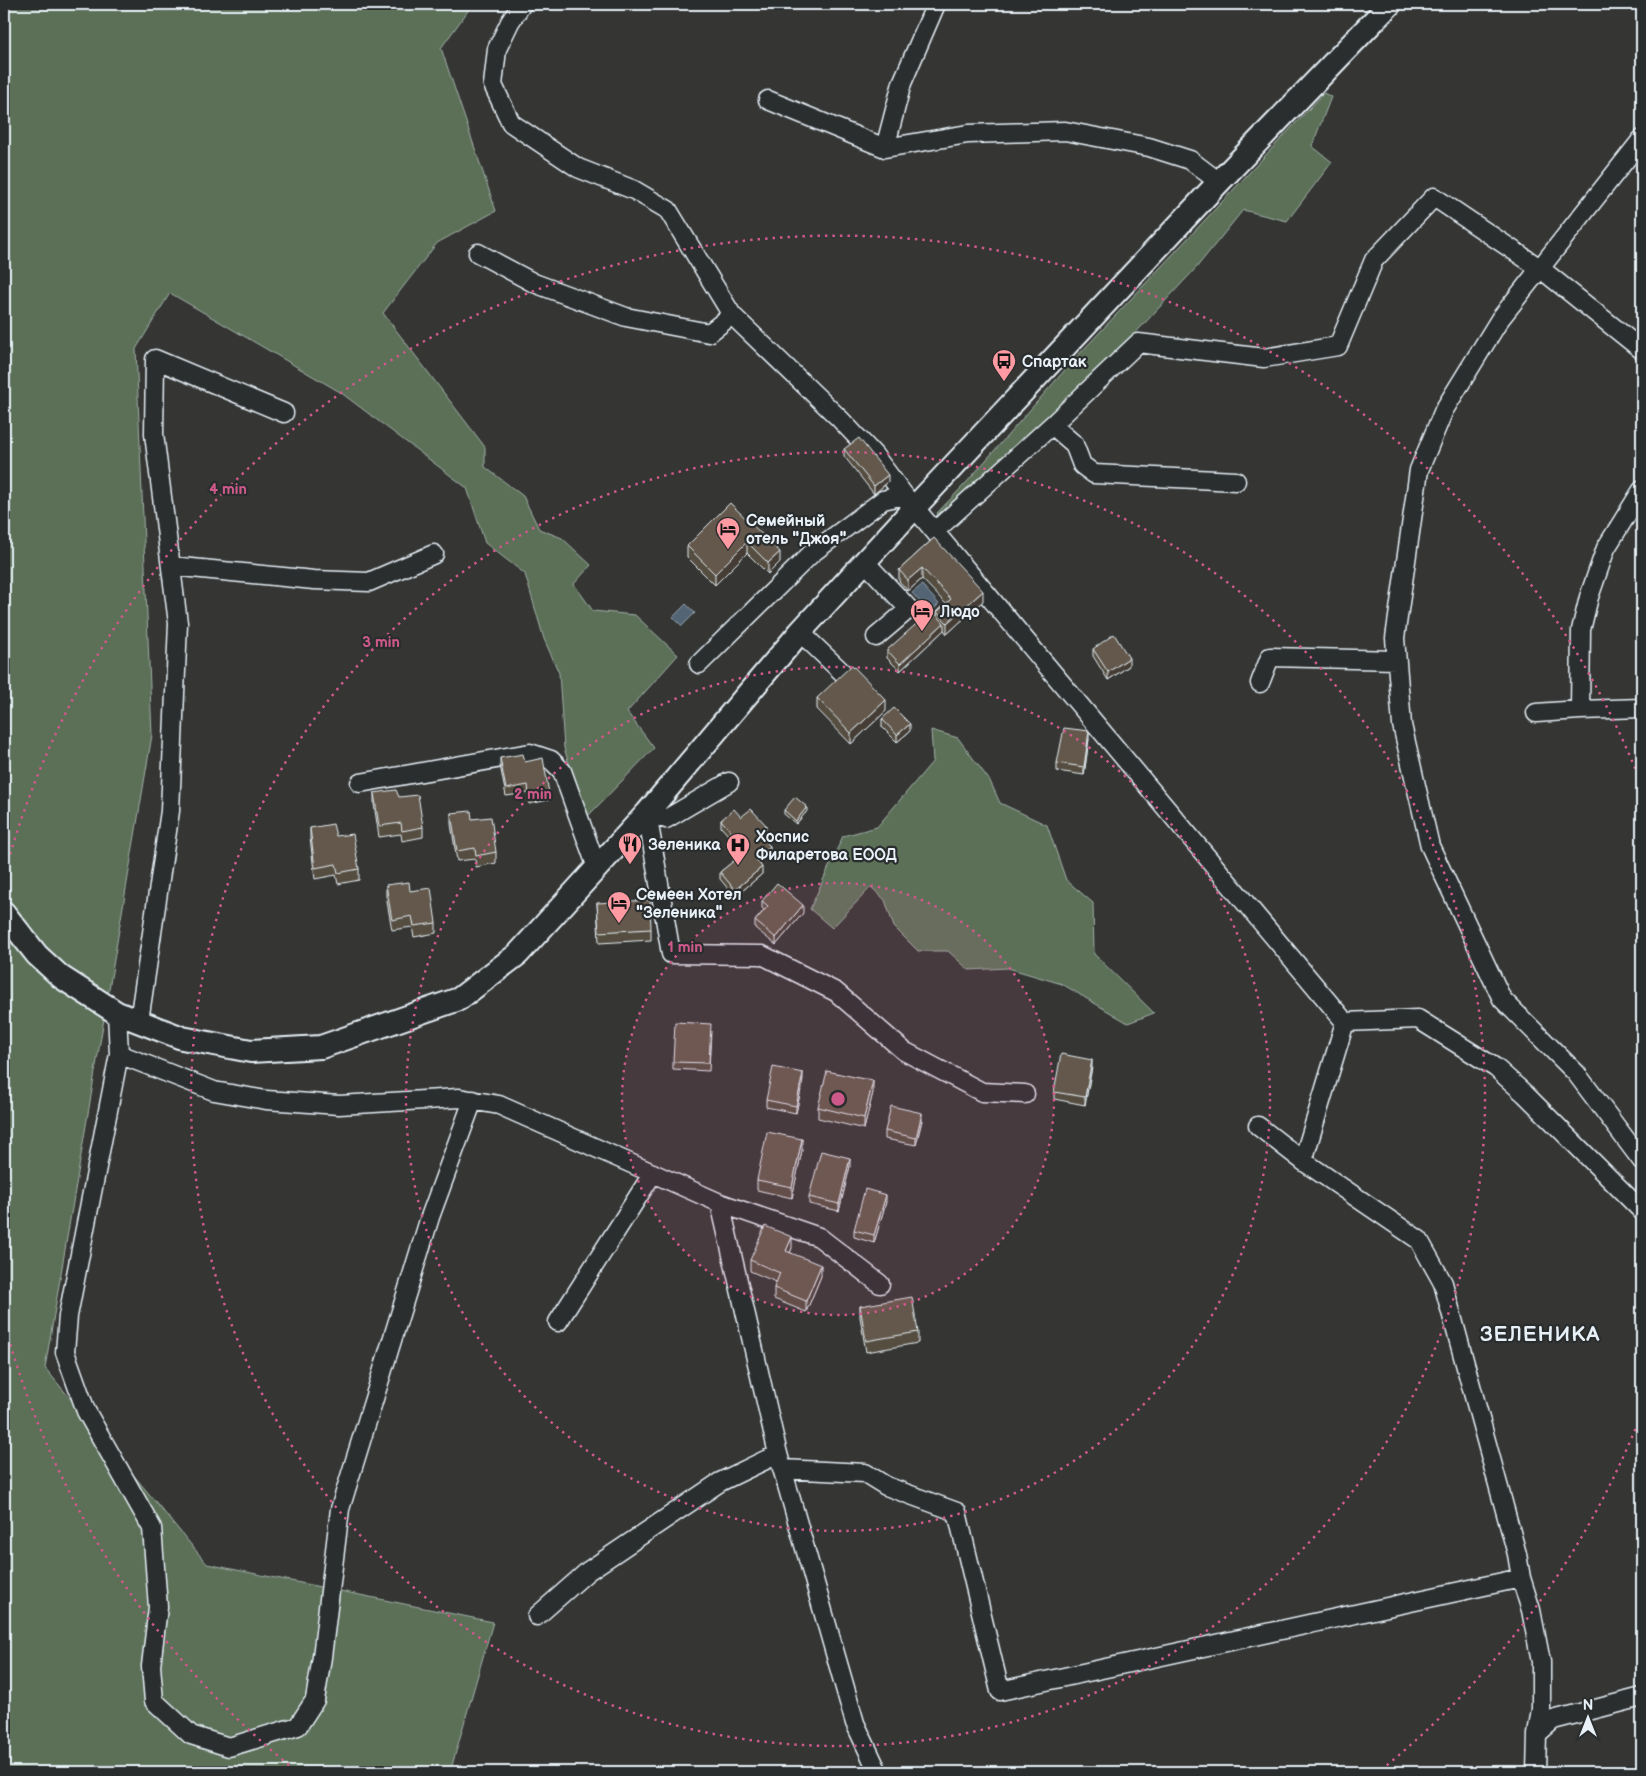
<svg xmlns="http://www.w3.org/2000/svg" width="1646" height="1776" font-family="'Balsamiq Sans',sans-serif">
<rect width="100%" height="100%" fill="#353634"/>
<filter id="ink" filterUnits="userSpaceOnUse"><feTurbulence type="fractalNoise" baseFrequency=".02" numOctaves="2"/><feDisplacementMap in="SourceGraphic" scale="10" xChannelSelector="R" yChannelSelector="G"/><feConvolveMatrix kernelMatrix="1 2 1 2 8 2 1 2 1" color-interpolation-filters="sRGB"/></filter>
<g filter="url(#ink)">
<!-- green -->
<path fill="#5c6f59" stroke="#a2b0a8" d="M 4,4 L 473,4 L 441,48 L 496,211 L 437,243 L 383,313 L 485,447 L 485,467 L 523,496 L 539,529 L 562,538 L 591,565 L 574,584 L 593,611 L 635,615 L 678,655 L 627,712 L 654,748 L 586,818 L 564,748 L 559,673 L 544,639 L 525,574 L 485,543 L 467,488 L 340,392 L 170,293 L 136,349 L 152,735 L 45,1368 L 207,1564 L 493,1622 L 451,1769 L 454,1772 L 4,1772 Z
M 1324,93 L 1331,97 L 1312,146 L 1332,162 L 1287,221 L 1243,210 L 1196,268 L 1129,340 L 941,520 L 937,513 L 966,483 L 1071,363 Z
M 931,730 L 958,738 L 990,781 L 1000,803 L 1047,825 L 1066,880 L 1093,903 L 1094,954 L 1154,1013 L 1128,1023 L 1062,984 L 1008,968 L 969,970 L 948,951 L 918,951 L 894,927 L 885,900 L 871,887 L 832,928 L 810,909 L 843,836 L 877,827 L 933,761 Z"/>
<!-- water -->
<path fill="#526575" stroke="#8e9da9" d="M 922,585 L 939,604 L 930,613 L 912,593 Z
M 686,604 L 695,613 L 682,626 L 673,617 Z"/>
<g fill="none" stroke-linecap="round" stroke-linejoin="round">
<!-- minor casing -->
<g stroke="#e8f1f8" stroke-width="21">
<path id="minor" d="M 522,4 L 510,22 L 497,49 L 493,85 L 511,123 L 578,168 L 634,190 L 668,210 L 732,315 L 840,419 L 874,455 L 904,495
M 768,100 L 885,148 L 968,134 L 1065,131 L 1149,147 L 1190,160 L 1219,182
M 1642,139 L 1500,319 L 1444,410 L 1419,470 L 1395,638 L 1402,725 L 1430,846 L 1502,999 L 1576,1073 L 1642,1161
M 885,148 L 902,83 L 936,4
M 478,253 L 534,283 L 626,317 L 709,333 L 732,315
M 1052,425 L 1074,444 L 1082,465 L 1094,474 L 1236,481
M 935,531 L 1052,425 L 1138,343 L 1264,358 L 1338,346 L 1374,260 L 1434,197 L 1541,269 L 1642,350
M 865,562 L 909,609 L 876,637
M 171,566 L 314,580 L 369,582 L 434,554
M 800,632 L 844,674
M 699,664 L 812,553 L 883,500 L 904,495 L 1345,1022 L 1418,1019 L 1496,1068 L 1525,1094 L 1642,1211
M 1260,683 L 1270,657 L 1396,660
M 1580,710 L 1581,630 L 1589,597 L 1606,548 L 1642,490
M 1536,713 L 1580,710 L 1642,708
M 729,782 L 666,819 L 647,813 L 671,954 L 762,955 L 836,992 L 904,1051 L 982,1092 L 1025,1094
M 360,783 L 530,753 L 551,760 L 562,771 L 597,868
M 117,1013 L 119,1054 L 214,1091 L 266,1100 L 339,1105 L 459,1098 L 499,1105 L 720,1203 L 778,1454 L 855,1723 L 878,1772
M 139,1021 L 170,811 L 178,623 L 154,434 L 155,359 L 284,413
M 119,1054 L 68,1316 L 65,1352 L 86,1411 L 152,1528 L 158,1607 L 151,1666 L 154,1701 L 191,1735 L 229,1747 L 298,1726 L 315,1700 L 322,1657 L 340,1509 L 430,1217 L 473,1100
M 1258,1126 L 1303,1161 L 1419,1240 L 1443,1283 L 1517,1554 L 1521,1578 L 1531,1610 L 1541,1662 L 1541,1709 L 1537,1734 L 1536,1772
M 1303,1161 L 1345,1022
M 720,1203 L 819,1237 L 880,1284
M 558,1322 L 653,1173
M 782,1469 L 865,1473 L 886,1486 L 957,1512 L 1000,1691 L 1521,1578
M 537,1616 L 588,1571 L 720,1482 L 778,1454
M 1537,1734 L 1553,1720 L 1642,1697"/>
</g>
<!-- major casing -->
<g stroke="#e8f1f8" stroke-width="26">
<path id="major" d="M 4,913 L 37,955 L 61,977 L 117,1013 L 182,1038 L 251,1051 L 321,1047 L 459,999 L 518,954 L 647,813 L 800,632 L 914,508 L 1219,182 L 1390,4"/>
</g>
<!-- minor -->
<use href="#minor" stroke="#2a2d2e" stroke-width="18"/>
<!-- major -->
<use href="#major" stroke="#2a2d2e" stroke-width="22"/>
</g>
<!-- wall -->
<path fill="#554d40" stroke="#e8f1f8" d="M 844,449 L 888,482 L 874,494 L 844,456 Z
M 730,503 L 780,562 L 768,574 L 747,553 L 715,585 L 687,557 L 687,546 Z
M 934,538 L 983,601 L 947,634 L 944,630 L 900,671 L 887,658 L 887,650 L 937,616 L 937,612 L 946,604 L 922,579 L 908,591 L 899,581 L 899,570 Z
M 1093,649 L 1129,666 L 1108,680 L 1093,656 Z
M 817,698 L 886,711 L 851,744 L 817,709 Z
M 882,719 L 910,731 L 897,742 L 882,727 Z
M 1089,739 L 1084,775 L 1057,771 L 1057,763 Z
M 500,758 L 525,762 L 549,793 L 549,800 L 529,804 L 528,793 L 506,796 L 500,765 Z
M 374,793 L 399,797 L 423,827 L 423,837 L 402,841 L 401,834 L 379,837 L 374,804 Z
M 784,810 L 807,811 L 796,824 L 784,814 Z
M 451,813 L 472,819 L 496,852 L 496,863 L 476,867 L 475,859 L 457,861 L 451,824 Z
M 741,817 L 766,833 L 762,837 L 770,853 L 760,863 L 762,874 L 735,897 L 720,879 L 720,872 L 744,853 L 721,827 L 721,820 Z
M 310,828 L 336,836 L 359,869 L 359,880 L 338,884 L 336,875 L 315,879 L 310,838 Z
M 386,885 L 410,891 L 436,923 L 436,933 L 414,937 L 412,927 L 392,930 L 386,896 Z
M 762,901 L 803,913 L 776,945 L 755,928 L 755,921 L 764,910 L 762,908 Z
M 597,903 L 651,929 L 651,940 L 599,943 Z
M 711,1031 L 709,1071 L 673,1069 L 673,1062 Z
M 1092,1067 L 1085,1105 L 1054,1099 L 1054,1092 Z
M 803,1080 L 796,1113 L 766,1107 L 766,1100 Z
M 873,1092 L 864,1129 L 818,1118 L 818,1107 Z
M 922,1120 L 916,1145 L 885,1139 L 885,1131 Z
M 802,1150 L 792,1198 L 757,1190 L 757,1180 Z
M 850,1166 L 839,1211 L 809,1204 L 809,1197 Z
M 886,1202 L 874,1243 L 854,1237 L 854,1230 Z
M 792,1248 L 790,1252 L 821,1276 L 806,1312 L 774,1299 L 774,1288 L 776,1282 L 750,1271 L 750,1260 Z
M 860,1306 L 918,1332 L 918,1343 L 866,1352 L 860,1317 Z"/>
<!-- shaded-wall -->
<path fill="#453e34" stroke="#e8f1f8" d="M 888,475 L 888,482 L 874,494 L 874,486 Z
M 747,542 L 747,553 L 715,585 L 715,574 Z
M 780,552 L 780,562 L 768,574 L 768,563 Z
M 922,568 L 922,579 L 908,591 L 908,580 Z
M 983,591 L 983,601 L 947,634 L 947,623 Z
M 944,623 L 944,630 L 900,671 L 900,664 Z
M 1129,658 L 1129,666 L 1108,680 L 1108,672 Z
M 886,700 L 886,711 L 851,744 L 851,733 Z
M 910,724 L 910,731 L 897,742 L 897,735 Z
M 1089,731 L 1089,739 L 1084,775 L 1084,767 Z
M 807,807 L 807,811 L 796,824 L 796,821 Z
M 766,825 L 766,833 L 758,840 L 758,833 Z
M 770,846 L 770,853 L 756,867 L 756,859 Z
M 762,867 L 762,874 L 735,897 L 735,890 Z
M 803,905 L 803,913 L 776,945 L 776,938 Z
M 1092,1060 L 1092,1067 L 1085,1105 L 1085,1097 Z
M 803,1073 L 803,1080 L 796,1113 L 796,1106 Z
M 873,1081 L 873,1092 L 864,1129 L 864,1118 Z
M 922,1113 L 922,1120 L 916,1145 L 916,1138 Z
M 802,1139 L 802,1150 L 792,1198 L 792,1187 Z
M 850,1158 L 850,1166 L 839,1211 L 839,1204 Z
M 886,1195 L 886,1202 L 874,1243 L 874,1235 Z
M 792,1237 L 792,1248 L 786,1261 L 786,1251 Z
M 821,1265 L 821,1276 L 806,1312 L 806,1301 Z"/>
<!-- building -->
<path fill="#63594b" stroke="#e8f1f8" d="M 859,438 L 888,475 L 874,486 L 844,449 Z
M 730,503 L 780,552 L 768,563 L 747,542 L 715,574 L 687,546 Z
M 934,538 L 983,591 L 947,623 L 937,612 L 951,599 L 922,568 L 908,580 L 899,570 Z
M 932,610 L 944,623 L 900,664 L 887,650 Z
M 1114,634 L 1129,658 L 1108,672 L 1093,649 Z
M 852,665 L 886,700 L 851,733 L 817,698 Z
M 894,708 L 910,724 L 897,735 L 882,719 Z
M 1064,728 L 1089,731 L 1084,767 L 1057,763 Z
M 523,754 L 525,762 L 543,758 L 549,793 L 529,796 L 528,785 L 506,789 L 500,758 Z
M 396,790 L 399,797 L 418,795 L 423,827 L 402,831 L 401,823 L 379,826 L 374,793 Z
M 795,797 L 807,807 L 796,821 L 784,810 Z
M 734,809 L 741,817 L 751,809 L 766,825 L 758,833 L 770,846 L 756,859 L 762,867 L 735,890 L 720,872 L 747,850 L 721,820 Z
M 471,811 L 472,819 L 491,817 L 496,852 L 476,856 L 475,848 L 457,851 L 451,813 Z
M 333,824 L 336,836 L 353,834 L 359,869 L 338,873 L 336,864 L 315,868 L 310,828 Z
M 409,882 L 410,891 L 431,888 L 436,923 L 414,926 L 412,916 L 392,920 L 386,885 Z
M 777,883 L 803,905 L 776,938 L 755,921 L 768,906 L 762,901 Z
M 650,900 L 651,929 L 599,932 L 597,903 Z
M 675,1022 L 711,1024 L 709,1063 L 673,1062 Z
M 1061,1054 L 1092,1060 L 1085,1097 L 1054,1092 Z
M 773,1067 L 803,1073 L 796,1106 L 766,1100 Z
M 827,1071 L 873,1081 L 864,1118 L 818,1107 Z
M 891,1106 L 922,1113 L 916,1138 L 885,1131 Z
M 767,1132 L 802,1139 L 792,1187 L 757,1180 Z
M 821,1151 L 850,1158 L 839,1204 L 809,1197 Z
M 865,1189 L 886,1195 L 874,1235 L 854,1230 Z
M 765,1226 L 792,1237 L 786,1251 L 821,1265 L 806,1301 L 774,1288 L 780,1273 L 750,1260 Z
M 912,1297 L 918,1332 L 866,1341 L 860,1306 Z"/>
</g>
<!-- distance rings -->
<circle cx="838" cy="1099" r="216" fill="#cd598a" fill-opacity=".12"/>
<g fill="none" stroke="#cd598a" stroke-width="2.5" stroke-dasharray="2.5 5">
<circle cx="838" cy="1099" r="216"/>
<circle cx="838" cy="1099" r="432"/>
<circle cx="838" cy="1099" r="647"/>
<path d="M1641 1415A863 863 0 0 1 1381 1770M295 1770A863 863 0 0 1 4 1322M4 876A863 863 0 0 1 1641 783"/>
</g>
<!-- icons -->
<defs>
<g id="bus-pin" transform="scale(1.25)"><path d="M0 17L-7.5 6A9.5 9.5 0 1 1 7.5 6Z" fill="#ff9aa2" stroke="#2a2d2e"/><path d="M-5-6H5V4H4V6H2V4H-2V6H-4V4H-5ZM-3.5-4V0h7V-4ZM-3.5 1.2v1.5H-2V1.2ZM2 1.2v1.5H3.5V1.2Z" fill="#111"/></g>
<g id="hotel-pin" transform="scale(1.25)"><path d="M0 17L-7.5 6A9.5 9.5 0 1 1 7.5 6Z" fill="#ff9aa2" stroke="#2a2d2e"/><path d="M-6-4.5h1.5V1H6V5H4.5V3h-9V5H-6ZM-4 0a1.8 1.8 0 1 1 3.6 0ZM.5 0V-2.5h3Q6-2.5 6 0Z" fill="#111"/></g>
<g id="restaurant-pin" transform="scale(1.25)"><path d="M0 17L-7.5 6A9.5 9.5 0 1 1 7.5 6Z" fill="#ff9aa2" stroke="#2a2d2e"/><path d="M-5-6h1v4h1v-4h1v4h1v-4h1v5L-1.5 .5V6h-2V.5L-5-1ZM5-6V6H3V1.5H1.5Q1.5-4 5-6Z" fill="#111"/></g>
<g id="hospital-pin" transform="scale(1.25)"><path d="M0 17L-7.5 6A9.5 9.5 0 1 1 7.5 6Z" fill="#ff9aa2" stroke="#2a2d2e"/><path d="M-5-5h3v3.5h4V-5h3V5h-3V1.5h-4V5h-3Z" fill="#111"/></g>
</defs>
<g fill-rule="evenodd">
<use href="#bus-pin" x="1004" y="361"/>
<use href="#hotel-pin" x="728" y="529"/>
<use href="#hotel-pin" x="922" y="611"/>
<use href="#restaurant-pin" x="630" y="844"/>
<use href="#hospital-pin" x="738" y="845"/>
<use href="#hotel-pin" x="619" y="903"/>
</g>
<g text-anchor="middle" stroke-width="4.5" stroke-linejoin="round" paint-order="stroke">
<!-- poi labels -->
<g font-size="16" font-weight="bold" fill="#e8f1f8" stroke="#2a2d2e" text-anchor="start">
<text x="1022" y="367">Спартак</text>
<text x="746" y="526">Семейный<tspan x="746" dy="18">отель "Джоя"</tspan></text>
<text x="940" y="617">Людо</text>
<text x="756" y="842">Хоспис<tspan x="756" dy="18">Филаретова ЕООД</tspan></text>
<text x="648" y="850">Зеленика</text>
<text x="636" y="900">Семеен Хотел<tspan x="636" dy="18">"Зеленика"</tspan></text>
</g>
<!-- district labels -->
<g font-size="21" font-weight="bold" letter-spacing="1" fill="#e8f1f8" stroke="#2a2d2e">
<text x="1540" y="1341">ЗЕЛЕНИКА</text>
</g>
</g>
<circle cx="838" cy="1099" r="8" fill="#cd598a" stroke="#2a2d2e" stroke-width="2.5"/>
<g font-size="15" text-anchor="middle" font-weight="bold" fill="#cd598a" stroke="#2a2d2e" stroke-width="4.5" stroke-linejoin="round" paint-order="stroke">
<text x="228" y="494">4 min</text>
<text x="381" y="647">3 min</text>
<text x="533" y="799">2 min</text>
<text x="685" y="952">1 min</text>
</g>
<!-- margin -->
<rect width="1646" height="1776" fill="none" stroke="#2a2d2e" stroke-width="20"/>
<rect x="10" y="10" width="1626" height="1756" fill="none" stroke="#e8f1f8" stroke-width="2" filter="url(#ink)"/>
<!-- north arrow -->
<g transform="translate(1588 1718)" stroke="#2a2d2e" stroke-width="4" paint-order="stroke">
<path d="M0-4L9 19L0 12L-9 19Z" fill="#e8f1f8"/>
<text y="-8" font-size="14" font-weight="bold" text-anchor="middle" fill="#e8f1f8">N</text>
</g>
</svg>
